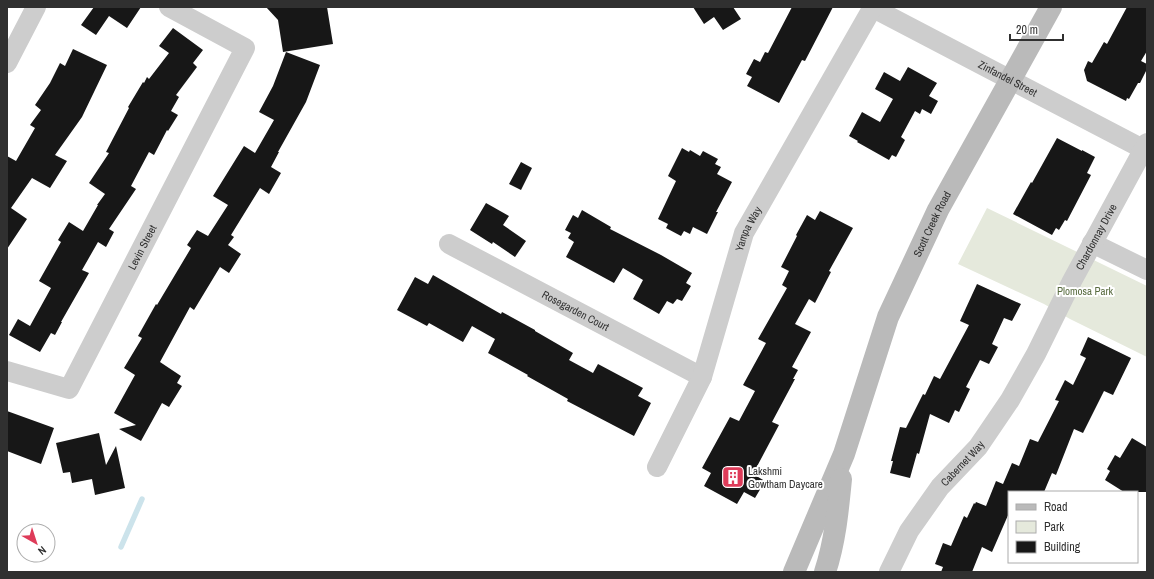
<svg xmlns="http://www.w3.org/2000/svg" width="1154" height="579" font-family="'Archivo Narrow',sans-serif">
<rect width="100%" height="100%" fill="#fff"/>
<!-- green -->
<path fill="#e5e9dc" d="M 987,208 L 1147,286 L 1147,357 L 1070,319 L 1044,304 L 958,264 Z"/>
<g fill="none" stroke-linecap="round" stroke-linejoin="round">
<!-- stream -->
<path stroke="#cce3eb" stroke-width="5.5" d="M 121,547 L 142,499"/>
</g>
<!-- building -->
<path fill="#171717" d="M 94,7 L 141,7 L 127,28 L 109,16 L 96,35 L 81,25 Z
M 266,7 L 327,7 L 333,44 L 283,52 L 278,20 Z
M 693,7 L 733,7 L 741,19 L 723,30 L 714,17 L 704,24 Z
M 792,7 L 833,7 L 805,61 L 802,60 L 779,103 L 747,86 L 752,77 L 746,74 L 754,59 L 760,62 L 765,52 L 768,53 Z
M 1127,7 L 1147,7 L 1147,51 L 1141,61 L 1147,64 L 1147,69 L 1140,83 L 1138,83 L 1129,99 L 1127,98 L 1126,101 L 1087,81 L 1084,70 L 1088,61 L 1092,63 L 1104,42 L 1107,44 Z
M 173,28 L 203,50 L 193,63 L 197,67 L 176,95 L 179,97 L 171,111 L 178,115 L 168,131 L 167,130 L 154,155 L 149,152 L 131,186 L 136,189 L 109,229 L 114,232 L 106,247 L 98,242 L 82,270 L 89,273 L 61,322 L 62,322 L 55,335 L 51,333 L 40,352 L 9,335 L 18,319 L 30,326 L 51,288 L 39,281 L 61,242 L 58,240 L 69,222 L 83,231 L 98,205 L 97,205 L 105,194 L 89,183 L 109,153 L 106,152 L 129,108 L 128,107 L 143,82 L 144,83 L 147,77 L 149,79 L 169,53 L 159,46 Z
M 73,49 L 107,65 L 82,117 L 55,155 L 67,161 L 50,188 L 32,178 L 11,208 L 27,219 L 7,249 L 7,156 L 16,161 L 35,128 L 30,125 L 41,110 L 35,105 L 50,83 L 60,63 L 65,66 Z
M 286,52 L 320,65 L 306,102 L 278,152 L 279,152 L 271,167 L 281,173 L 269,194 L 260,188 L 231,235 L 234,237 L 228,245 L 241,254 L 229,273 L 220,267 L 194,310 L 190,307 L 160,362 L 181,376 L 177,383 L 182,386 L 169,407 L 162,403 L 141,441 L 119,429 L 136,425 L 114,413 L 135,375 L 124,368 L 142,338 L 138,336 L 156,304 L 157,305 L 191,248 L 187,245 L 197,230 L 208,236 L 228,205 L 213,196 L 244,146 L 255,153 L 274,120 L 259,112 L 273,86 Z
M 908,67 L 937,83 L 929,96 L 938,101 L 931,114 L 922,109 L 920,114 L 915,111 L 901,137 L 905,140 L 896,157 L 892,155 L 889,160 L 857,142 L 858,141 L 849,136 L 862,112 L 880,122 L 893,99 L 875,89 L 884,72 L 900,81 Z
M 1057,138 L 1082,151 L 1082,150 L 1095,157 L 1087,173 L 1091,175 L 1067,221 L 1065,220 L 1059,230 L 1056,228 L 1052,235 L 1013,214 L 1031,182 L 1032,183 Z
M 682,148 L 689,152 L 690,150 L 700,156 L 703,151 L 718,159 L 715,164 L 721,167 L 717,174 L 732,182 L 716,212 L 718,212 L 707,234 L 693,227 L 690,234 L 684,231 L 681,236 L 666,228 L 668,224 L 658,219 L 676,181 L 668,176 Z
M 521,162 L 532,168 L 521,190 L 509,184 Z
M 486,203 L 509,216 L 503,225 L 526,241 L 515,257 L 493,242 L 492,244 L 470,230 Z
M 582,210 L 611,227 L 610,229 L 661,255 L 692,273 L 686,283 L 691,286 L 682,301 L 677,299 L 673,304 L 667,301 L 659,314 L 633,299 L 643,280 L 623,268 L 614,283 L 566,257 L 574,242 L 568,238 L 571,233 L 565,230 L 573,215 L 578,218 Z
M 820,211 L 853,228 L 829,271 L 831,272 L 815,303 L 809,299 L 795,324 L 811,332 L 792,367 L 798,370 L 793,379 L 795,379 L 772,422 L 779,425 L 753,474 L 765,481 L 755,498 L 744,492 L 737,504 L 704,486 L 711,473 L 702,468 L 730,417 L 739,421 L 755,391 L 743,385 L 766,343 L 758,339 L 787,288 L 782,285 L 789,271 L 781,267 L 797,236 L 796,235 L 807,215 L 815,220 Z
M 433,275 L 501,314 L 502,312 L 535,330 L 535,331 L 573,353 L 569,360 L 593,373 L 598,364 L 643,388 L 638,396 L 651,403 L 634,436 L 567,401 L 568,399 L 527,376 L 528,375 L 488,353 L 495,339 L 472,326 L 463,342 L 429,323 L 427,326 L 397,310 L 415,277 L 428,284 Z
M 977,284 L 1021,304 L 1012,321 L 1004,318 L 992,344 L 998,347 L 989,364 L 980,360 L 966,387 L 970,389 L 959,412 L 955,410 L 949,423 L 930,414 L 919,454 L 917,453 L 910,478 L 890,473 L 893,461 L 891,461 L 900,427 L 906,428 L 923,394 L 925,395 L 934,376 L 940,379 L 969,325 L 960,321 Z
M 1088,337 L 1131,358 L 1113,395 L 1104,391 L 1083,433 L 1074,429 L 1056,475 L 1052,473 L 1044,492 L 1009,492 L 1009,513 L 992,552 L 982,547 L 972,572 L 941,572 L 943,567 L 935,564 L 943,543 L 951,546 L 964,516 L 967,518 L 974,503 L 975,504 L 976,502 L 986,506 L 996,481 L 1003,484 L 1012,463 L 1019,466 L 1030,439 L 1038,442 L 1059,401 L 1055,400 L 1065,380 L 1073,385 L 1086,358 L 1080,355 Z
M 7,411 L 54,428 L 41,464 L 7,451 Z
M 99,433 L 106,465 L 116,446 L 125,488 L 95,495 L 92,479 L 72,483 L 70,472 L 63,473 L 56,443 Z
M 1132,438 L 1147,447 L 1147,492 L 1124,492 L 1105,480 L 1110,471 L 1107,469 L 1115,455 L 1120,458 Z"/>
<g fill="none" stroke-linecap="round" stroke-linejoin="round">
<!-- minor -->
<g stroke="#cdcdcd" stroke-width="20">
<path id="s1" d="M 873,8 L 1143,149"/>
<path d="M 7,63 L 36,7"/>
<path d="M 1092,243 L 1147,270"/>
<path id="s2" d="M 449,244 L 702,377"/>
<path id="s3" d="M 7,371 L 69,389 L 245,48 L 169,7"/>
<path id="s4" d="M 657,467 L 702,377 L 744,233 L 873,7"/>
<path id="s5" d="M 889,572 L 909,531 L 940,487 L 978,447 L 1010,400 L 1036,354 L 1072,281 L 1147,143"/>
</g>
<!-- secondary -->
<g stroke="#bababa" stroke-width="22">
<path id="s6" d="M 794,572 L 844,454 L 888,317 L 938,210 L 1051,7"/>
<path d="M 825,572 C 835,542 838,510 841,479"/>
</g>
</g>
<!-- icons -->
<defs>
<g id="building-square" transform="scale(1.15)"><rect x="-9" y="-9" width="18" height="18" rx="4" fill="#de3b59" stroke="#fff"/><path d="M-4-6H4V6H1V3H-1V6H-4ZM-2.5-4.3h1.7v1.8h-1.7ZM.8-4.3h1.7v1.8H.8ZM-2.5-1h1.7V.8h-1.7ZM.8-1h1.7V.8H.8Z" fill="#fff"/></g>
</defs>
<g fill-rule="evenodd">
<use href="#building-square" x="733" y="477"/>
</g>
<g text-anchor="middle" stroke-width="4" stroke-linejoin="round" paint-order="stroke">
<!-- street labels -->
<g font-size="11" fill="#303030" stroke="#fff">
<text dy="4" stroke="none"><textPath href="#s1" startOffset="152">Zinfandel Street</textPath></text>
<text dy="4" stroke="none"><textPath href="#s6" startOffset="375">Scott Creek Road</textPath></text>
<text dy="4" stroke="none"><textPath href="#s4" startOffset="256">Yampa Way</textPath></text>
<text dy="4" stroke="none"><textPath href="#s5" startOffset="396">Chardonnay Drive</textPath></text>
<text dy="4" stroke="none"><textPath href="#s3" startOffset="224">Levin Street</textPath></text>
<text dy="4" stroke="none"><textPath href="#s2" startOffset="143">Rosegarden Court</textPath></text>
<text dy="4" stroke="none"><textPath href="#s5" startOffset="132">Cabernet Way</textPath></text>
</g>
<!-- park labels -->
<g font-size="11" fill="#586b3f" stroke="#fff">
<text x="1085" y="295">Plomosa Park</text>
</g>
<!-- poi labels -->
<g font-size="11" fill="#303030" stroke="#fff" text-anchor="start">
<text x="748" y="475">Lakshmi<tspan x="748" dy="13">Gowtham Daycare</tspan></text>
</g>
</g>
<!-- border -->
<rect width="1154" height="579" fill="none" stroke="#303030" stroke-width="16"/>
<!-- legend -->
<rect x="1008" y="491" width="130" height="72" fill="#ffffff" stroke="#acacac"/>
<rect x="1016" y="504" width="20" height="6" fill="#bababa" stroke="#acacac"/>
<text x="1044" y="511" font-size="12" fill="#303030">Road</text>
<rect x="1016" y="521" width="20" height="12" fill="#e5e9dc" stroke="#acacac"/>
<text x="1044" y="531" font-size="12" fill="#303030">Park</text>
<rect x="1016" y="541" width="20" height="12" fill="#171717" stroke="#acacac"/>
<text x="1044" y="551" font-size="12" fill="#303030">Building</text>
<!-- north arrow -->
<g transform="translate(36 543) rotate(141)"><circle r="19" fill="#ffffff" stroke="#acacac"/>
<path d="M0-3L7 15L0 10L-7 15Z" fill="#de3b59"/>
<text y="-6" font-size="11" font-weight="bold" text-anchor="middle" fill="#303030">N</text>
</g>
<!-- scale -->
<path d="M1010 34v6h53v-6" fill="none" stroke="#303030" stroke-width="2"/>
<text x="1016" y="34" font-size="12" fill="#303030" stroke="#ffffff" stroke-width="3" paint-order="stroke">20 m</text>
</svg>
